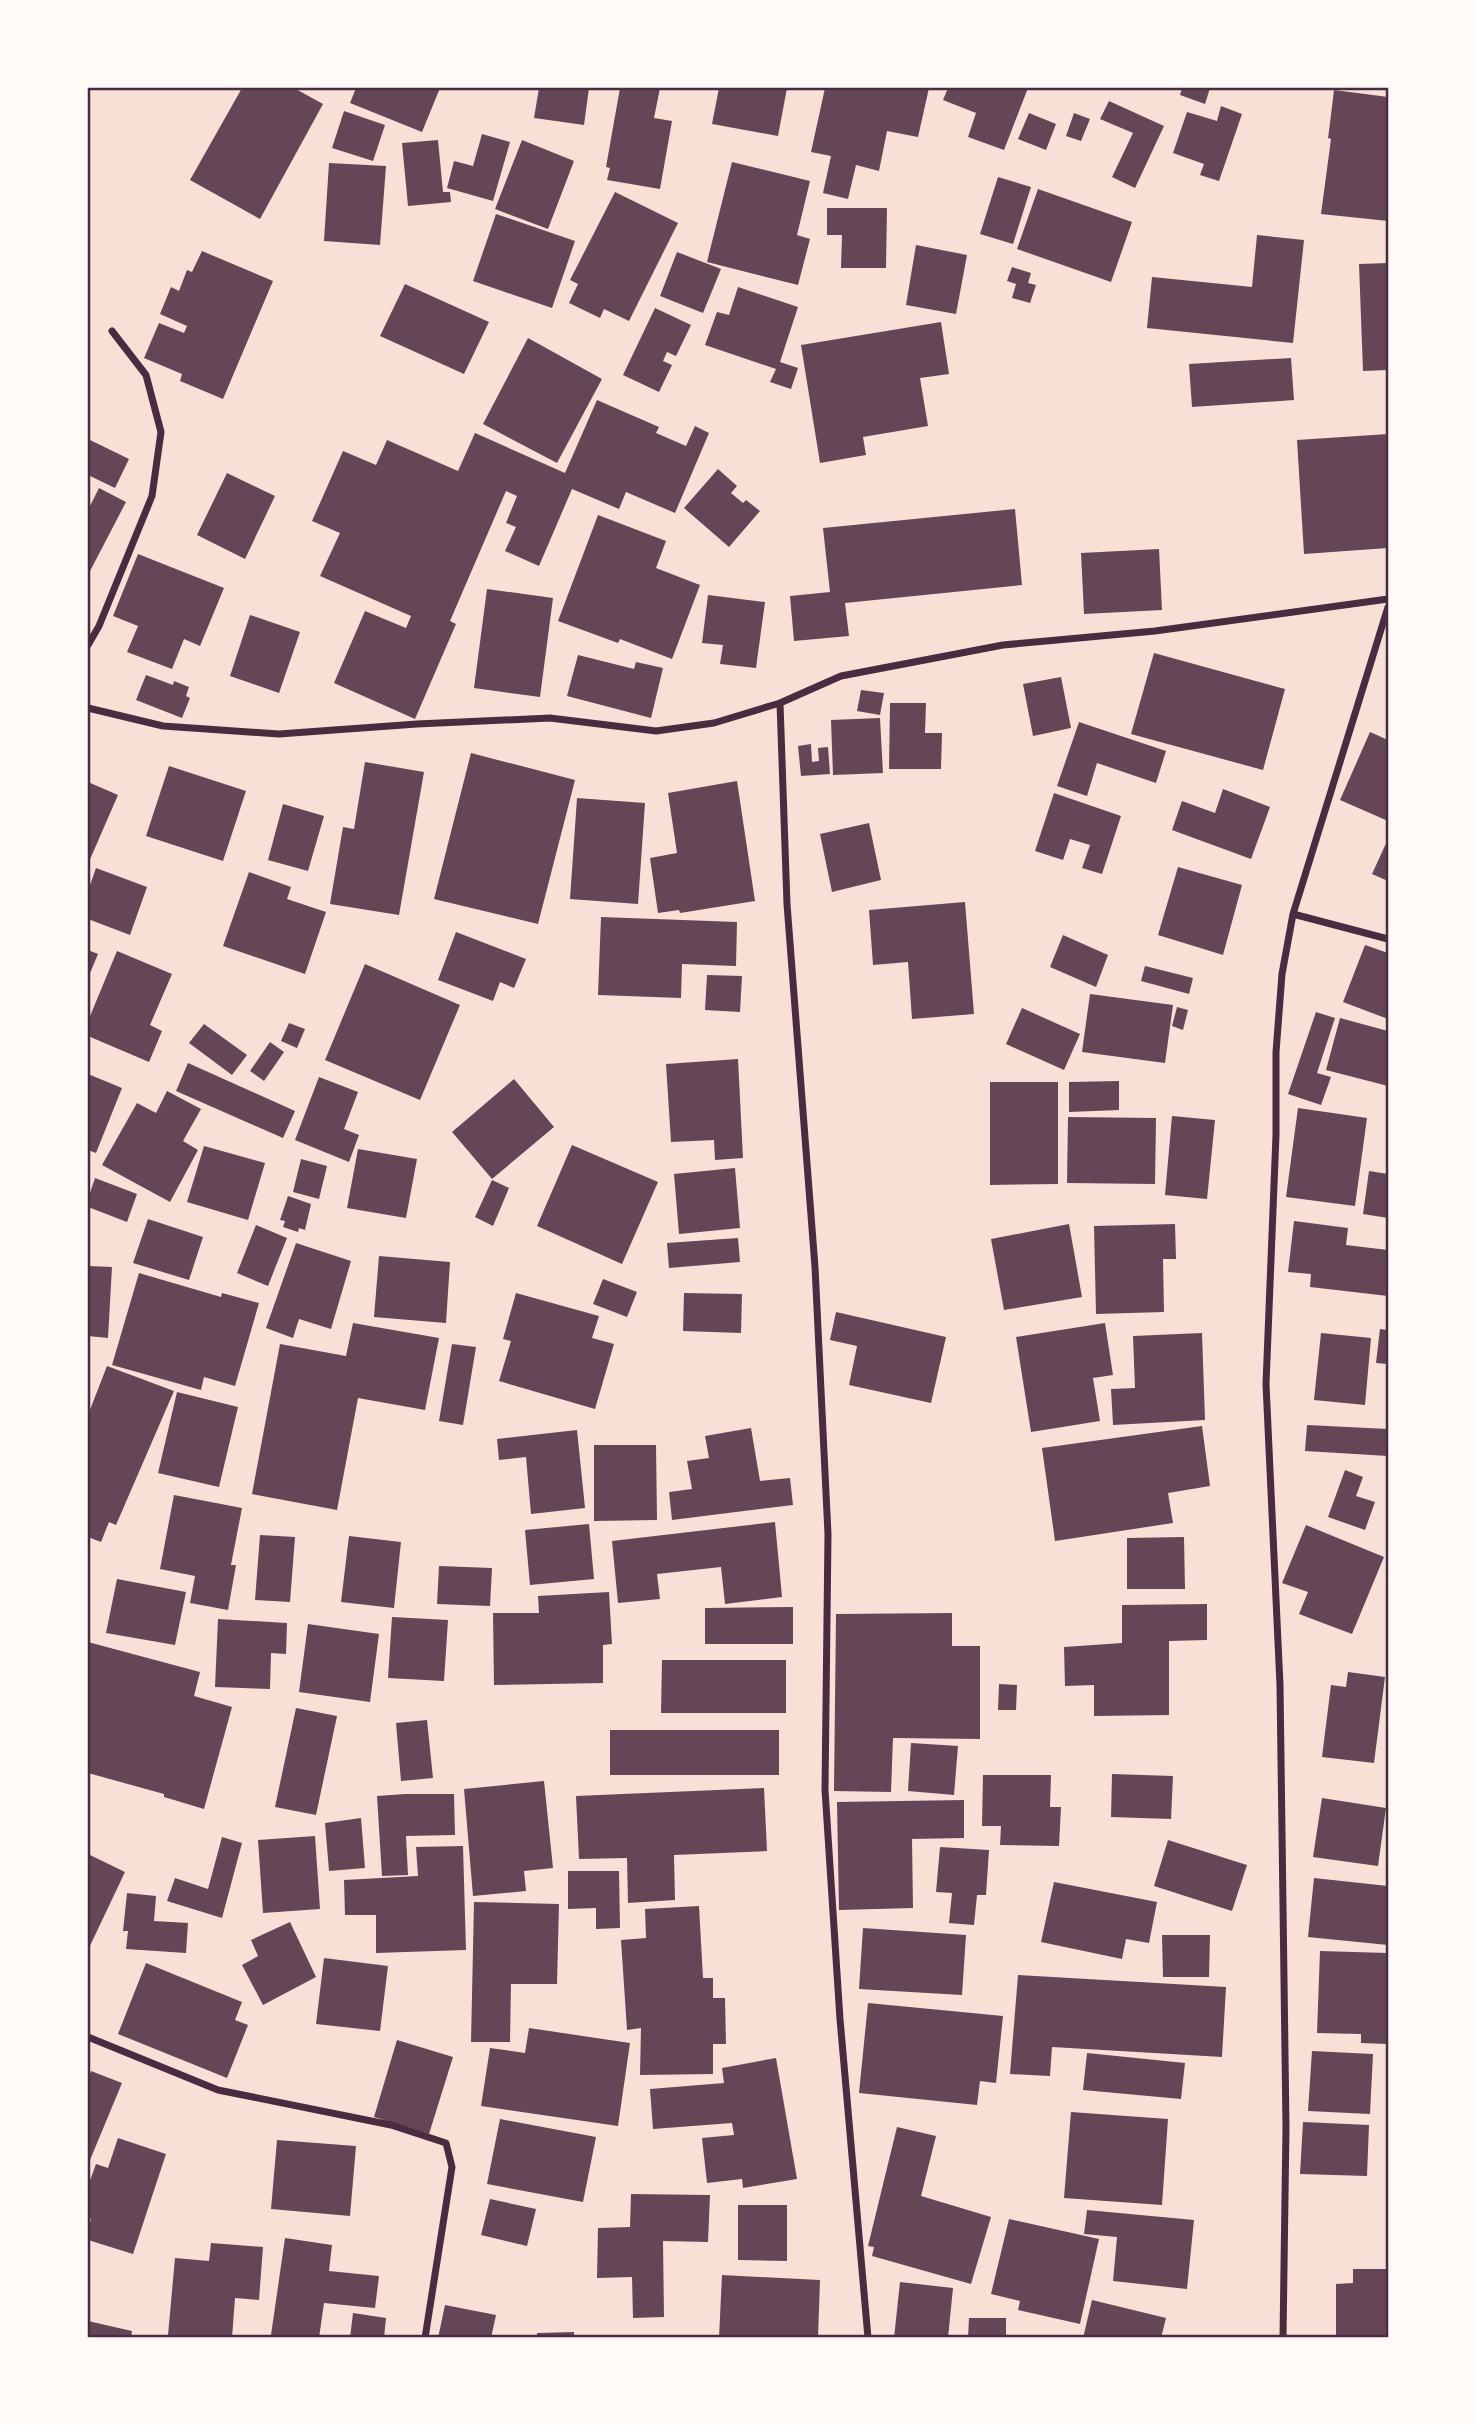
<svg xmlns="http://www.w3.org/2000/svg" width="1476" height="2425" font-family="'Noto Sans',sans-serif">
<rect width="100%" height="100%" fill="#f7e1d7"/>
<!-- building -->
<path fill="#644757" d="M 242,88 L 294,88 L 323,104 L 260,219 L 190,180 Z
M 356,88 L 440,88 L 422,132 L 350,103 Z
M 539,88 L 589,88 L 584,125 L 534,118 Z
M 620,88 L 660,88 L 654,118 L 672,121 L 660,189 L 607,180 L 610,168 L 606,167 Z
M 719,88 L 787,88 L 778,136 L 712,124 Z
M 825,88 L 929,88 L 918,137 L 887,131 L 879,171 L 856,165 L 848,199 L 823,193 L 831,156 L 811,152 Z
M 948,88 L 1028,88 L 1004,150 L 968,137 L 976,113 L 943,100 Z
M 1182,88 L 1210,88 L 1205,104 L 1180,95 Z
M 1334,90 L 1388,97 L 1388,221 L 1321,214 L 1331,139 L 1328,138 L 1329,131 Z
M 1109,101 L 1164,126 L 1135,188 L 1112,177 L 1133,133 L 1100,119 Z
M 1221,106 L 1242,114 L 1219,181 L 1200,175 L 1204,164 L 1173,153 L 1187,112 L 1217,121 Z
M 344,111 L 385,125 L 373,161 L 332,148 Z
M 1029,113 L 1056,124 L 1046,150 L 1018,139 Z
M 1074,113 L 1090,119 L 1081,141 L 1066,136 Z
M 482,134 L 510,142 L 493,201 L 447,188 L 454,161 L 473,166 Z
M 438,140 L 443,192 L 450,192 L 451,202 L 408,206 L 402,143 Z
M 522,140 L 574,161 L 548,229 L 495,209 Z
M 732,162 L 810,181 L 797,235 L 810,239 L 798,285 L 707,262 Z
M 329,163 L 386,166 L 380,245 L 324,241 Z
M 998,177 L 1031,187 L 1013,244 L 980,234 Z
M 1038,189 L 1132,222 L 1111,282 L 1017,249 Z
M 615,192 L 678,223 L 629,321 L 604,309 L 600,318 L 569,303 L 578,284 L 570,280 Z
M 827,208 L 887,208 L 886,268 L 841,268 L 842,235 L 827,235 Z
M 496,214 L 575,241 L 552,308 L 473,281 Z
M 1257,235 L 1304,240 L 1293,343 L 1147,328 L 1152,277 L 1252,287 Z
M 916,245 L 967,255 L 956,314 L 906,305 Z
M 202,251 L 273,281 L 223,399 L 180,381 L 182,374 L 144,358 L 159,323 L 184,333 L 187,326 L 160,314 L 171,287 L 179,291 L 187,270 L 192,272 Z
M 677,252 L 721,269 L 703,313 L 660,296 Z
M 1388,263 L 1388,370 L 1363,371 L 1359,264 Z
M 1012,267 L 1031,273 L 1028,283 L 1036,285 L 1030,303 L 1012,298 L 1016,284 L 1007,281 Z
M 405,284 L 489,322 L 464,374 L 380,336 Z
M 738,287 L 798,307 L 780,362 L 798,368 L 791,389 L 770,382 L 776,369 L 705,345 L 717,312 L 729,315 Z
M 655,308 L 691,325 L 676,356 L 667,352 L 663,361 L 672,365 L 659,392 L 623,375 Z
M 941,322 L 949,374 L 920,378 L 928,426 L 863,437 L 866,455 L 820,463 L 801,345 Z
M 528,338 L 602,379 L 557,463 L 483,424 Z
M 1291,358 L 1294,400 L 1192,407 L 1189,364 Z
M 597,400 L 659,427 L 656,433 L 686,446 L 695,426 L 709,433 L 675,513 L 626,492 L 619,509 L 572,489 L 539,566 L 505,551 L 516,527 L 506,523 L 517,496 L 506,491 L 450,621 L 456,624 L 415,719 L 334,683 L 365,611 L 406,628 L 411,616 L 320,576 L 340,533 L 312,521 L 343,451 L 376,465 L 387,440 L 458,471 L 475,433 L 565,473 Z
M 1388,434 L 1388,548 L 1304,554 L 1297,440 Z
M 88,439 L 129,459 L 115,488 L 88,475 Z
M 718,469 L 737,486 L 731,493 L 743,503 L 746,500 L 760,511 L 729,547 L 684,508 Z
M 227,473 L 275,496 L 245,559 L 197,535 Z
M 99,488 L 126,502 L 88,575 L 88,510 Z
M 1015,509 L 1022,585 L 845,603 L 849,636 L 794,641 L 790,596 L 830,592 L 823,528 Z
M 598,515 L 666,541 L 656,568 L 700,585 L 672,659 L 620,639 L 618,643 L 558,621 Z
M 1159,549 L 1162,610 L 1084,614 L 1081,553 Z
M 138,554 L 224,588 L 200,646 L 184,639 L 172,669 L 127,652 L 138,626 L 113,616 Z
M 487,589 L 553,598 L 540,697 L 474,688 Z
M 708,595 L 765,602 L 756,668 L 720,664 L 723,645 L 702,643 Z
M 250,615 L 300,632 L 279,693 L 230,676 Z
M 1154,653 L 1285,689 L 1263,770 L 1131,734 Z
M 578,655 L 634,669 L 636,662 L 663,668 L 651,718 L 567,696 Z
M 146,675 L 173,685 L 174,681 L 189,687 L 186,696 L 190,698 L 182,718 L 136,700 Z
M 1061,677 L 1071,728 L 1033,736 L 1023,684 Z
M 861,690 L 884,693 L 880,715 L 857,711 Z
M 890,703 L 926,703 L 925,733 L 942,733 L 941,769 L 889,769 Z
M 880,718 L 883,773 L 833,775 L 831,720 Z
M 1079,722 L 1166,751 L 1156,783 L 1097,763 L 1087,796 L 1057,786 Z
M 1370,732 L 1388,740 L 1388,821 L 1340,800 Z
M 811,744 L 812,762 L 819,761 L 818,748 L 828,747 L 830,774 L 801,776 L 798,746 Z
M 471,753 L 575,780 L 538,924 L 434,899 Z
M 365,762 L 424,772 L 399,915 L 330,904 L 343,827 L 354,829 Z
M 169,766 L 246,791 L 223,861 L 146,836 Z
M 737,781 L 755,901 L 680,913 L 679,910 L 658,913 L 650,858 L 677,853 L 668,793 Z
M 88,782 L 118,795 L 88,864 Z
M 1223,789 L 1270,807 L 1251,859 L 1172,830 L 1182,801 L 1215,813 Z
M 1054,793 L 1121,816 L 1102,874 L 1082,868 L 1090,845 L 1070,839 L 1063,860 L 1035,851 Z
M 577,798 L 645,803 L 638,904 L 570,899 Z
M 283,804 L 324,816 L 308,871 L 268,860 Z
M 869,823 L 881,880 L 832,892 L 820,834 Z
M 1388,839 L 1388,881 L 1372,874 Z
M 1178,867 L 1242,885 L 1223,955 L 1158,935 Z
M 96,868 L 147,887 L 130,935 L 88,919 L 88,891 Z
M 249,872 L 291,887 L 287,899 L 326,912 L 305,974 L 223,946 Z
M 965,902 L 974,1014 L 912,1019 L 908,962 L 873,965 L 869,910 Z
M 601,917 L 737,922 L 736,966 L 682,964 L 681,998 L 598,995 Z
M 456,932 L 526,959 L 514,988 L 500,982 L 493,1001 L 438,980 Z
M 1063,935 L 1108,955 L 1096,987 L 1050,967 Z
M 1365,945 L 1388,953 L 1388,1019 L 1343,1002 Z
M 88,950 L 98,954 L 88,978 Z
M 117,951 L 172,974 L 150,1025 L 162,1031 L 149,1062 L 88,1036 L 88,1021 Z
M 365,964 L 460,1005 L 420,1100 L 325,1060 Z
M 1145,966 L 1193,978 L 1189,994 L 1141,981 Z
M 707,975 L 742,976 L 740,1012 L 705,1010 Z
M 1090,994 L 1173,1005 L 1165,1063 L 1082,1052 Z
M 1177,1007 L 1188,1010 L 1183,1030 L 1172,1026 Z
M 1022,1008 L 1080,1034 L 1064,1070 L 1006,1044 Z
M 1316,1012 L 1335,1018 L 1317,1073 L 1331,1077 L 1321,1105 L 1288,1094 Z
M 1340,1018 L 1388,1031 L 1388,1086 L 1326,1070 Z
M 289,1023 L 305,1029 L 297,1048 L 281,1041 Z
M 204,1024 L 247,1055 L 232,1075 L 189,1043 Z
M 270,1042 L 284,1052 L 264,1081 L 250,1071 Z
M 738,1059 L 743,1158 L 715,1160 L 714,1140 L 671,1142 L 666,1064 Z
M 188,1063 L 295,1111 L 283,1138 L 176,1091 Z
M 88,1074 L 122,1088 L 96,1153 L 88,1150 Z
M 319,1077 L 358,1092 L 344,1129 L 359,1135 L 349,1162 L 295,1140 Z
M 514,1079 L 554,1127 L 492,1179 L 452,1132 Z
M 1119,1081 L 1119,1110 L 1069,1112 L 1069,1082 Z
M 990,1082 L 1058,1082 L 1058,1184 L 990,1185 Z
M 167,1091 L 201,1109 L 183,1141 L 198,1150 L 170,1202 L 102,1165 L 137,1103 L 156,1113 Z
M 1298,1108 L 1367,1118 L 1355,1206 L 1286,1197 Z
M 1172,1116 L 1215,1120 L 1207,1199 L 1165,1195 Z
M 1068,1117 L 1156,1118 L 1155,1184 L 1067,1183 Z
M 572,1145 L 658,1182 L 622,1264 L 537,1226 Z
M 204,1146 L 265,1163 L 248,1220 L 187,1202 Z
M 358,1149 L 417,1159 L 406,1218 L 347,1208 Z
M 301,1159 L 327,1166 L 319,1199 L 293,1192 Z
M 735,1168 L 740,1228 L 679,1234 L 674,1174 Z
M 1369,1171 L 1388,1174 L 1388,1218 L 1363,1214 Z
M 95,1178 L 137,1194 L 127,1222 L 88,1207 L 88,1199 Z
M 492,1180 L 509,1188 L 493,1226 L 475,1217 Z
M 288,1196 L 311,1204 L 305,1230 L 299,1228 L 298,1232 L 283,1227 L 285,1221 L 280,1220 Z
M 148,1219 L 203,1237 L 189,1280 L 133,1263 Z
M 1294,1221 L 1348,1228 L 1346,1245 L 1388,1250 L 1388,1296 L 1310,1287 L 1311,1274 L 1288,1272 Z
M 1069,1224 L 1082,1297 L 1004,1310 L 991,1239 Z
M 1175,1224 L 1176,1259 L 1163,1259 L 1164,1312 L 1096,1314 L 1094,1226 Z
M 256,1225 L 287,1238 L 268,1286 L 237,1273 Z
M 738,1238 L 740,1262 L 669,1268 L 667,1243 Z
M 296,1243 L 351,1261 L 331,1329 L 299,1319 L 293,1338 L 266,1328 Z
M 379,1256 L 450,1262 L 446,1323 L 374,1317 Z
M 88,1266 L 112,1267 L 108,1338 L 88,1336 Z
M 139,1273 L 221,1297 L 222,1293 L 259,1303 L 235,1386 L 204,1377 L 201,1390 L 112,1365 Z
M 603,1279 L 637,1292 L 627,1317 L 593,1304 Z
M 516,1293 L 599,1316 L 592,1338 L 614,1344 L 595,1409 L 499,1381 L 511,1341 L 503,1339 Z
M 684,1293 L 742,1294 L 741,1333 L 683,1331 Z
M 836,1312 L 946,1337 L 931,1403 L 849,1385 L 857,1346 L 830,1340 Z
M 353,1323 L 439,1338 L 425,1410 L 358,1398 L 337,1510 L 252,1494 L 280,1344 L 346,1356 Z
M 1105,1323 L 1113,1375 L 1093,1378 L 1100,1421 L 1031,1432 L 1016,1337 Z
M 1380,1329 L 1388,1330 L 1388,1364 L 1376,1363 Z
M 1202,1333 L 1205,1420 L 1113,1425 L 1111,1389 L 1135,1388 L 1133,1336 Z
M 1321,1333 L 1371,1338 L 1365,1405 L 1314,1400 Z
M 452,1344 L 476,1347 L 463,1425 L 439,1421 Z
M 107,1366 L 174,1391 L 116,1525 L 109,1522 L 101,1542 L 88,1537 L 88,1415 Z
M 177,1392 L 238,1407 L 219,1487 L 158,1473 Z
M 1307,1425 L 1388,1429 L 1388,1456 L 1305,1451 Z
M 1202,1426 L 1210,1486 L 1168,1493 L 1173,1523 L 1055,1541 L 1042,1448 Z
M 751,1428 L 760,1481 L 790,1478 L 793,1505 L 672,1520 L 669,1492 L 692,1489 L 687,1461 L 709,1458 L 705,1436 Z
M 577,1430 L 585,1508 L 531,1514 L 526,1457 L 499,1460 L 497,1439 Z
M 594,1445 L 656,1445 L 657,1520 L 594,1521 Z
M 1345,1470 L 1363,1477 L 1356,1496 L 1375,1502 L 1365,1530 L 1328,1517 Z
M 174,1495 L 242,1508 L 231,1565 L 236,1565 L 228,1610 L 190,1603 L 195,1576 L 160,1569 Z
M 775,1522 L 782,1597 L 725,1604 L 721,1567 L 657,1574 L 660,1599 L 618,1603 L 612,1541 Z
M 589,1524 L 594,1579 L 530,1585 L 525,1530 Z
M 1306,1525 L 1384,1557 L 1352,1634 L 1299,1614 L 1308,1592 L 1282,1583 Z
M 260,1535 L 295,1537 L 290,1602 L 255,1600 Z
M 349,1536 L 401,1542 L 394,1608 L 341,1602 Z
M 1184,1537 L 1185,1589 L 1127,1589 L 1127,1538 Z
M 439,1566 L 492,1568 L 490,1606 L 437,1604 Z
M 117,1579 L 186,1592 L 175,1645 L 106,1633 Z
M 609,1592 L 612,1644 L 603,1645 L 603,1683 L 494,1685 L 493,1613 L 539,1613 L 538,1596 Z
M 1207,1604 L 1207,1640 L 1169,1641 L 1169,1715 L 1094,1716 L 1094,1685 L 1065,1686 L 1064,1647 L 1122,1643 L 1122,1605 Z
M 793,1607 L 793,1644 L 705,1644 L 705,1608 Z
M 952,1613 L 952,1646 L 980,1646 L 980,1739 L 893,1738 L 891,1792 L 834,1791 L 836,1614 Z
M 392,1617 L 448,1620 L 444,1681 L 388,1678 Z
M 218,1619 L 287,1623 L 286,1654 L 271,1653 L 270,1689 L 215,1687 Z
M 308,1624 L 379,1634 L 370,1702 L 299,1692 Z
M 88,1642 L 200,1672 L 194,1696 L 232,1707 L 204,1809 L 164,1797 L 164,1794 L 88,1773 Z
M 662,1660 L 786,1660 L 786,1713 L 661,1713 Z
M 1348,1672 L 1385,1677 L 1374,1763 L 1322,1757 L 1331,1685 L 1346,1687 Z
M 999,1684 L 1017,1685 L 1016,1710 L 998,1710 Z
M 296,1708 L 337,1716 L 316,1815 L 275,1807 Z
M 427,1720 L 433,1778 L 401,1781 L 396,1723 Z
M 610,1730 L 779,1730 L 779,1775 L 610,1775 Z
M 911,1743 L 958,1746 L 954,1795 L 908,1791 Z
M 1112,1774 L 1173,1776 L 1171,1819 L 1111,1817 Z
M 983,1775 L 1051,1775 L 1050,1807 L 1061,1807 L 1059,1846 L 1000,1845 L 1001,1826 L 982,1826 Z
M 544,1781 L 553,1868 L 524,1871 L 526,1891 L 473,1896 L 464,1789 Z
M 764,1788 L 767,1851 L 674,1855 L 675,1900 L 628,1903 L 627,1858 L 579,1859 L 576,1796 Z
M 405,1794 L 454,1794 L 455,1835 L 406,1836 L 408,1875 L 382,1876 L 377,1796 Z
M 1322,1798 L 1386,1808 L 1378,1866 L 1313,1857 Z
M 964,1800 L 964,1838 L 912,1839 L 913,1908 L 839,1910 L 837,1802 Z
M 361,1818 L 365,1868 L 329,1871 L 325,1823 Z
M 315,1836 L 320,1909 L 263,1913 L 258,1840 Z
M 222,1837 L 242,1843 L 222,1918 L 167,1901 L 175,1878 L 208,1889 Z
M 1168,1840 L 1247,1865 L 1232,1911 L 1154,1886 Z
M 463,1846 L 466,1950 L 376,1953 L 376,1915 L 345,1915 L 344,1880 L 418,1876 L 416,1847 Z
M 940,1847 L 989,1850 L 986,1895 L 977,1895 L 974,1925 L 949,1923 L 952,1893 L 936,1892 Z
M 88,1854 L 125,1872 L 88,1950 Z
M 568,1871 L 619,1871 L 620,1928 L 596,1929 L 596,1908 L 568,1909 Z
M 1314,1878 L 1388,1886 L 1388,1945 L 1308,1937 Z
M 1054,1882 L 1157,1902 L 1149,1943 L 1126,1939 L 1122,1959 L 1041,1942 Z
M 127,1893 L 156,1896 L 154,1921 L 188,1923 L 186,1953 L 126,1949 L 128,1931 L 123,1931 Z
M 474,1902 L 559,1904 L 557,1984 L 511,1984 L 510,2042 L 471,2042 Z
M 699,1906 L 703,1978 L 713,1978 L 713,1998 L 725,1998 L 726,2044 L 713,2044 L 713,2074 L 640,2075 L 641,2028 L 627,2030 L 621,1940 L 646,1938 L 645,1909 Z
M 290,1922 L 316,1977 L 263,2005 L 242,1965 L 258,1956 L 251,1940 Z
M 863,1928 L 966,1935 L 962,1995 L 859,1989 Z
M 1162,1935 L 1210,1935 L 1209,1977 L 1163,1977 Z
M 1320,1951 L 1388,1953 L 1388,2044 L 1361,2043 L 1361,2034 L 1317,2033 Z
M 324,1958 L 388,1966 L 380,2031 L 316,2024 Z
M 146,1963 L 242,2002 L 235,2020 L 248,2025 L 227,2078 L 118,2034 Z
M 1018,1975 L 1226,1987 L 1222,2057 L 1052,2047 L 1050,2076 L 1010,2074 Z
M 868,2003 L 1003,2016 L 996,2083 L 980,2081 L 977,2105 L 859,2093 Z
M 529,2028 L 630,2043 L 618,2126 L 481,2106 L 490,2048 L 525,2053 Z
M 397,2040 L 453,2057 L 429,2134 L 374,2117 Z
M 1312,2051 L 1373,2054 L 1370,2114 L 1308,2111 Z
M 1087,2053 L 1185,2063 L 1181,2099 L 1083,2090 Z
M 776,2058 L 797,2179 L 743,2188 L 742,2179 L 707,2183 L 702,2138 L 734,2135 L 732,2123 L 653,2129 L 650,2089 L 724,2083 L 722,2068 Z
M 91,2071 L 122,2083 L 90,2160 L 88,2159 L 88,2079 Z
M 1071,2112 L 1168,2119 L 1162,2205 L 1064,2198 Z
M 500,2119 L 596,2137 L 583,2202 L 487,2184 Z
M 1303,2122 L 1369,2125 L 1367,2176 L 1300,2174 Z
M 897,2127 L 936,2136 L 921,2196 L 991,2217 L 971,2284 L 872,2256 L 874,2247 L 868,2246 Z
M 118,2138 L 166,2154 L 133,2254 L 88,2240 L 88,2230 L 91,2219 L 88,2217 L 88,2186 L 96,2164 L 108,2168 Z
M 277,2140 L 356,2146 L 350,2216 L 271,2209 Z
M 631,2194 L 710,2195 L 708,2242 L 663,2241 L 664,2317 L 633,2318 L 632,2277 L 597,2278 L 598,2228 L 630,2227 Z
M 490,2199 L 536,2209 L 527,2246 L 481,2235 Z
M 738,2205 L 787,2205 L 787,2261 L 738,2260 Z
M 1087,2210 L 1194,2220 L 1187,2289 L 1113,2281 L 1117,2237 L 1084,2234 Z
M 1009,2219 L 1099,2239 L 1080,2324 L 1018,2310 L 1020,2301 L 991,2294 Z
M 285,2238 L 332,2245 L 329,2271 L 379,2276 L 375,2308 L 324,2303 L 319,2338 L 271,2335 Z
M 211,2243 L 263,2247 L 259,2300 L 235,2298 L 232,2338 L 168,2335 L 175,2258 L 209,2261 Z
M 1353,2269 L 1388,2269 L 1388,2338 L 1336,2338 L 1336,2284 L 1353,2283 Z
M 722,2275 L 820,2280 L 818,2338 L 719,2338 Z
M 900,2282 L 953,2288 L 948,2338 L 894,2338 Z
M 1092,2300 L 1166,2318 L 1161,2338 L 1083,2338 Z
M 445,2305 L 496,2315 L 491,2338 L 438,2338 Z
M 353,2313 L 386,2318 L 384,2338 L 350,2338 Z
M 969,2318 L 1006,2318 L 1006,2338 L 968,2338 Z
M 88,2321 L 132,2331 L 131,2338 L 88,2338 Z
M 574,2332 L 574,2338 L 537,2338 L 537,2333 Z"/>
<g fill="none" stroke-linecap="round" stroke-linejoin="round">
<!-- minor -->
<path stroke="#4a2c40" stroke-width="7" d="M 88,645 L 99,626 L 152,496 L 161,432 L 146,375 L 112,331
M 780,703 L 787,904 L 815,1267 L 828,1534 L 825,1790 L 840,2019 L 868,2338
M 88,708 L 163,726 L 279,734 L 417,724 L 550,718 L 656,731 L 714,723 L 780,703 L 841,676 L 1003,645 L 1155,631 L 1388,599
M 1293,914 L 1388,939
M 88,2037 L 218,2090 L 391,2125 L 446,2143 L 452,2167 L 425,2338
M 1283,2338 L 1286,2127 L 1280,1685 L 1266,1384 L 1276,1135 L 1276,1052 L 1282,974 L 1293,914 L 1388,607"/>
</g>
<!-- border -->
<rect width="1476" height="2425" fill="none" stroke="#fffaf5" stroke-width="178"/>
<rect x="89" y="89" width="1298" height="2247" fill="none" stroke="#4a2c40" stroke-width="2.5"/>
</svg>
